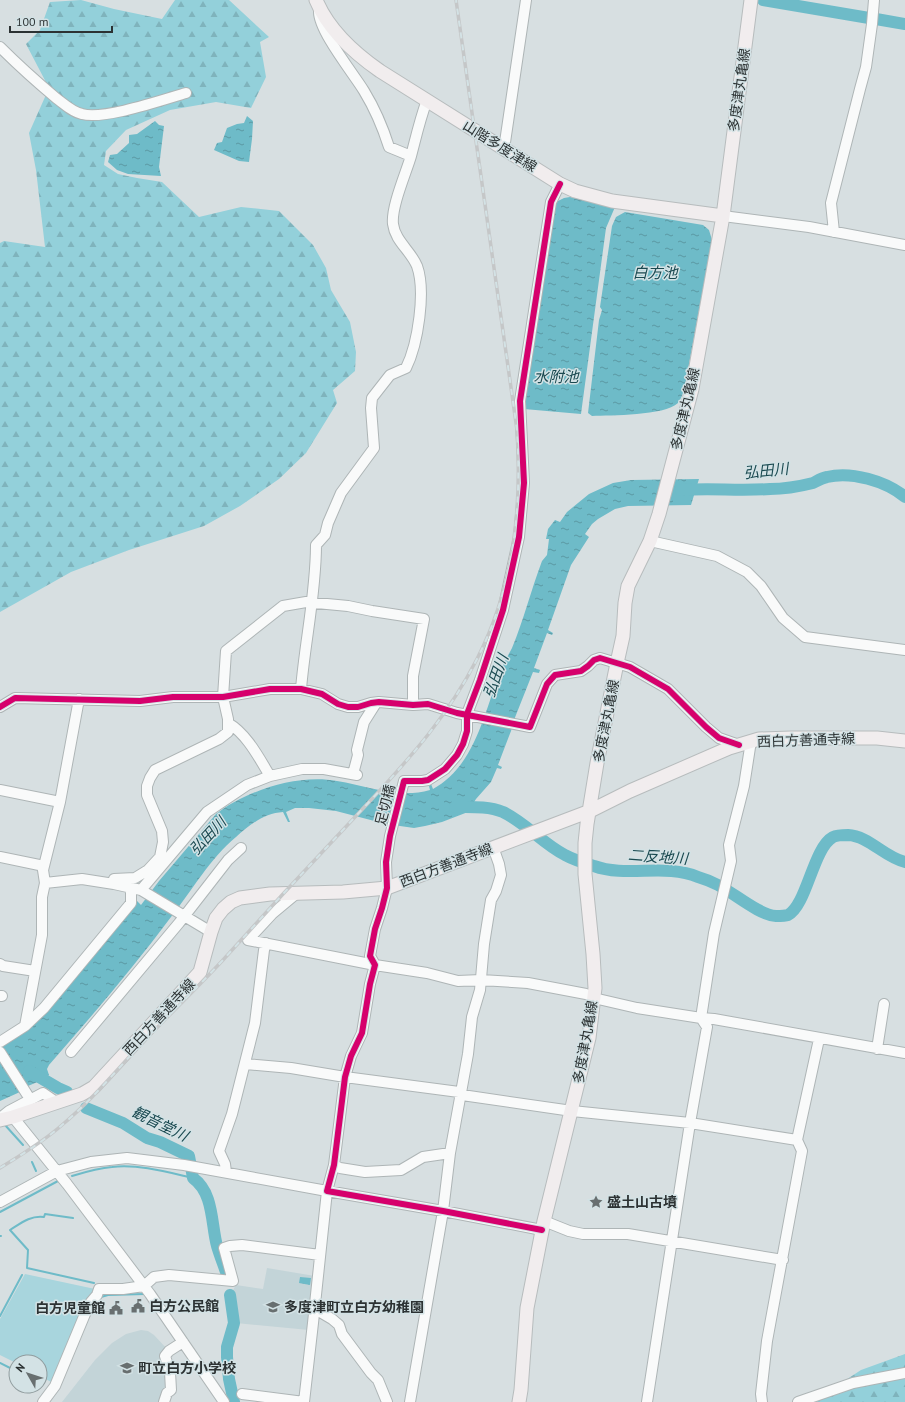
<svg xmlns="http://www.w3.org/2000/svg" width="905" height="1402" font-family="'PT Sans','Noto Sans JP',sans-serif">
<defs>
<pattern id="forest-firs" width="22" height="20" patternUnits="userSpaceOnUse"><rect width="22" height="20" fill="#93d0da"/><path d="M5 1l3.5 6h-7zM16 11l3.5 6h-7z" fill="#7fb3bc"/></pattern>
<pattern id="water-ripples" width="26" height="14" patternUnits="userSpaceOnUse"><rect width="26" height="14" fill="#6ebbc8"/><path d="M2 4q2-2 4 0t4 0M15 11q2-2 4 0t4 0" fill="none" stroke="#5b99a3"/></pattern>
</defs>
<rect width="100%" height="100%" fill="#d7dfe1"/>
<!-- built -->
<path fill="#c3d4d8" d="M 267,1268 L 315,1276 L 309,1330 L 236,1323 L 233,1290 L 236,1285 L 263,1289 Z
M 141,1330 L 148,1331 L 154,1335 L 168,1350 L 169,1383 L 160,1402 L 62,1402 L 95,1360 L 112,1343 L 126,1334 Z"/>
<!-- forest -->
<path fill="url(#forest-firs)" d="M 81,0 L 114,9 L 162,19 L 175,0 L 229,0 L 269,37 L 260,42 L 266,77 L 251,108 L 216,102 L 170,110 L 126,130 L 106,151 L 104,165 L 118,174 L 137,178 L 162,182 L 199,217 L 241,207 L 279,211 L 313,245 L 326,268 L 331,290 L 350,322 L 356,352 L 355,371 L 333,390 L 337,403 L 306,453 L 279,479 L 240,506 L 204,526 L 129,550 L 71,572 L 0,612 L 0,243 L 4,241 L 45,247 L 36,170 L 29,133 L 49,88 L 26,44 L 40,30 L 50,2 Z
M 905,1354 L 905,1402 L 816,1402 L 832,1389 L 861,1370 Z"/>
<!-- pitch -->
<path fill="#a8d5dd" d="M 25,1274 L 95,1289 L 53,1383 L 40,1376 L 40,1362 L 16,1362 L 16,1363 L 0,1355 L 0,1319 Z"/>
<!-- water -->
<path fill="url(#water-ripples)" d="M 247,116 L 253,121 L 252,139 L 249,162 L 239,161 L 214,150 L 217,143 L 222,142 L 227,128 L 237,124 L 244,123 Z
M 155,121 L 159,125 L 164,126 L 159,167 L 161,176 L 128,174 L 117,170 L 108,162 L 110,155 L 117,154 L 129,143 L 129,135 L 137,134 Z
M 570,197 L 615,207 L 606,228 L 581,414 L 524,409 L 554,203 L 564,198 Z
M 625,212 L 703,225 L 709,230 L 712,240 L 685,386 C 683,392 682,398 678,403 C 664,416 611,415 592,416 L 588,413 L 599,320 L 602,310 L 600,307 L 612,226 L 616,217 Z
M 699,479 L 691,505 L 628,506 L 615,509 L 598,519 L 592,524 L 585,534 L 589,537 L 571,565 L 548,630 L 553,633 L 552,635 L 547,633 L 534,668 L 540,670 L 539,673 L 533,672 L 514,720 L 511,731 L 498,765 L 502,767 L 501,769 L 497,768 L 491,782 L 476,799 L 468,812 L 442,822 L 425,826 L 414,828 L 386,824 L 336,811 L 309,808 L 295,808 L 286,812 L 290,822 L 288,822 L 283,812 C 265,813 249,825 236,837 C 211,857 191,892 171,917 C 133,968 91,1017 49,1065 L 47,1069 L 49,1075 L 42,1080 L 28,1086 L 20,1092 L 0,1101 L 0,1048 L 32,1026 L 56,1002 L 137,901 L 141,905 L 159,881 L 216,814 C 248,790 297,774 337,781 C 368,786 398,799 430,790 L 429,786 L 431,784 L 433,789 C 475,766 484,713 500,672 C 503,664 508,656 512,648 C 524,619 531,590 542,561 L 547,555 L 549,539 L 546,539 L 548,529 L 555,520 L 560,522 L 567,512 L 589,494 L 613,483 L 631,480 Z
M 300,1277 L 311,1278 L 310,1285 L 299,1283 Z"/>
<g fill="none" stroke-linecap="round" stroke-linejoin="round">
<!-- stream -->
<path stroke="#6ebbc8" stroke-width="2" d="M 5,1125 L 23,1145
M 32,1162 L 36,1171
M 72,1176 C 85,1172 98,1168 112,1167 C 139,1164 167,1172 193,1178
M 0,1212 L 58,1181
M 73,1218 L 45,1214 L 44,1217 C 31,1215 21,1223 10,1230 L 28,1250 L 27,1268 L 94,1283
M 0,1236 L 1,1236
M 101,1297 L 108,1295 L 145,1294
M 0,1316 L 22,1275
M 0,1363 L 16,1371
M 40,1384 L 41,1384"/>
<!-- river -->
<path stroke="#6ebbc8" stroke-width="12" d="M 763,0 L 869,18
M 876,19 L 905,24
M 681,490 C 710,488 740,491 770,489 C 782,489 801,486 813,483 C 817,481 822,478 827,477 C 851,471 886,481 905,497
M 455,807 C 471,807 489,806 503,812 C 526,823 543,844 565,855 C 574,860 584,863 594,866 C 627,878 665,863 698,877 C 705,879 712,882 718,885 C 734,893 759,915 776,916 C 780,916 785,916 788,915 C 807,905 813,848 833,837 C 837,835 843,835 848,835 C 869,836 884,857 905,862
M 29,1071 L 58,1088 L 67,1092
M 86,1108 L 123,1123 L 147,1138 L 160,1142 L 189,1156 L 193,1178 C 214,1193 211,1224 217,1246 C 220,1256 224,1266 227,1275
M 230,1295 L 234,1323 L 227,1347 L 227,1357 L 229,1379 L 234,1402"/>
<!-- minor casing -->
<g stroke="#aeb5b6" stroke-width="12">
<path id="minor" d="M 319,11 C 318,30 353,73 364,91 C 375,109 383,128 389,147 L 411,156
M 0,47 C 18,65 37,82 56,98 C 64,104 72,112 82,114 C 104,120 162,100 186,93
M 504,149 L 526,0
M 723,216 L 809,227 L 905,245
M 834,232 L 831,203 L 860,89 L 866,67 L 872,24 L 874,0
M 650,541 L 717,556 L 747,572 L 761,586 L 783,618 L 805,637 L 905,650
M 301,689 C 305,641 316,593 316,545 L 325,535 L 328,523 L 341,493 L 374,448 L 371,408 L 372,398 L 390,375 L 406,368 C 418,344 426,291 417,266 C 411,251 395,241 393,224 C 391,207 406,173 411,156 C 416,137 420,119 427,100
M 0,707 L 15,698 L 140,701 L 173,697 L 223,697 L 270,689 L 301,689 L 322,694 L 338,704 L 348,707 L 358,707 L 371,703 L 379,702 L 413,705 L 428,704 L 457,713 L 530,727 L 547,684 L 555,675 L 581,671 L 588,666 L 594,660 L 600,658 L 630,667 L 668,689 L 706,727 L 719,738 L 739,745
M 228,723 C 247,734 259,758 270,776
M 353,774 L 358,755 L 357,750 L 364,722 L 376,703
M 0,790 L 60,802
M 0,857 L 44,866 L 43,870 L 45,883 L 42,897 L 42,935 L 25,1026 L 0,1042
M 43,870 L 60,802 L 79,699
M 45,883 L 82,879 L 114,884 L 141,890 L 211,932
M 114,884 L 114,879 L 135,878 L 148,870 L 160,857 L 163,842 L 162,831 L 147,795 L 147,786 L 150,778 L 155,770 L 219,739 L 228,732 L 228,719 L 223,697 L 226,651 L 283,606 L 306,602 L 348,606 L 372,611 L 424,619 L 413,676 L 413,705
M 141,890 L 207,812 L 247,785 L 270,776 L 302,769 L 324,769 L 357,775
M 296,894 L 272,914 L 248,940 L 375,965 L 427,973 L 458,981 L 481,980 L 528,983 L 586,994 L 598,999 L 637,1008 L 701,1018 L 714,1019 L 905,1053
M 0,964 L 3,966 L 35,971
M 0,996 L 2,996
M 25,1026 L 44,1008 L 131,903 L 131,887
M 877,1049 L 884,1004
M 0,1052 L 30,1099
M 71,1052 L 179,923 L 228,860 L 241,848
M 246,1064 L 291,1068 L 345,1077 L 459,1092 L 462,1095 L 572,1111 L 690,1123 L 797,1140
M 13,1117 L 67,1184 L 150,1294 L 224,1402
M 0,1118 L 9,1111 L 43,1093 L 56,1102
M 334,1165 L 340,1168 L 365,1172 L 401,1170 L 423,1157 L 450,1153
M 226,1172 L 225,1164 L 219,1151 L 232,1114 L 255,1023 L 264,950 L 266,943
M 0,1202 L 57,1171 L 91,1162 L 127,1158 L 184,1165 L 327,1191 L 313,1323 L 304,1402
M 544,1221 L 569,1231 L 583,1234 L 628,1234 L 783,1260
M 542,1230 L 443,1211 L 327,1191 L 334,1165 L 345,1077 L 351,1056 L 362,1033 L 370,984 L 375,965 L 370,956 L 375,929 L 382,908 L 387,888 L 386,862 L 390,836 L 404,781 L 422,781 L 428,780 L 445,769 L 457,755 L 463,744 L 467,731 L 467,714 L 480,680 L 503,610 L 519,537 L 524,483 L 520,401 L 551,202 L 560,184
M 315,1309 L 332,1319 L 339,1325 L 342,1334 L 371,1373 L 378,1380 L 387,1402
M 242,1394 L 304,1402
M 43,1402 L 55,1386 L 85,1314 L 91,1302 L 97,1295 L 99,1289 L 123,1289 L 144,1286 L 154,1277 L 169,1275 L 233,1281 L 224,1248 L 230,1246 L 242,1245 L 320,1255
M 164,1402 L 167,1393 L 171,1390 L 170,1372 L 165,1356 L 169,1351 L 183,1342
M 410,1402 L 443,1211 L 450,1153 L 468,1054 L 472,1017 L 480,990 L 484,944 L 491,900 L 496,891 L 501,875 L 499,864 L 493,847
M 647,1402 L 690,1123 L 707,1027 L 701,1018 L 714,933 L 731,861 L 729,845 L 744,786 L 751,741
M 762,1402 L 761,1394 L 767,1341 L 802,1151 L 797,1140 L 819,1039
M 798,1402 L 853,1383 L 905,1373"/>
</g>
<!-- major casing -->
<g stroke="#b7bcbd" stroke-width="15">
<path id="major" d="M 316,0 C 328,29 354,53 380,71 L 560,184 L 575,191 L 612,201 L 723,216
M 0,1120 L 13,1117 L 82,1094 L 94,1087 L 200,972 L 211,932 L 216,918 L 223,909 L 231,902 L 240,898 L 270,894 L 343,892 L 387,888 L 590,811 L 630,791 L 729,748 L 759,739 L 791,738 L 877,738 L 905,741
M 519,1402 L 521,1390 L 527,1308 L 544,1221 L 589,1038 L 595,988 L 593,954 L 585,874 L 585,843 L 587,824 L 597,763 L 617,663 L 623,636 L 625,603 L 628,586 L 650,541 L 659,514 L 692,389 L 723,216 L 751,0"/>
</g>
<!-- minor -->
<use href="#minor" stroke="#f9fafa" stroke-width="10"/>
<!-- major -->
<use href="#major" stroke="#f1edee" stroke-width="13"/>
<!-- rail casing -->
<g stroke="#c5c7c8" stroke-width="3.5">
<path id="rail" d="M 0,1168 C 21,1155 43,1142 62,1125 C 91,1101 115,1072 141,1044 C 168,1016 196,989 223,960 C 243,938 263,916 283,894 C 312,863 341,832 370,801 C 412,756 449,714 477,659 C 514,587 522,509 517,430 L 456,0"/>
</g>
<!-- rail -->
<use href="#rail" stroke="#d3e2e5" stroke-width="2" stroke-dasharray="6" stroke-linecap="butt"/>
<!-- cycleway casing -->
<g stroke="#d3e2e5" stroke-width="8">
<path id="cycleway" d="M 0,707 L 15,698 L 140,701 L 173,697 L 223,697 L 270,689 L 301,689 L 322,694 L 338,704 L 348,707 L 358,707 L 371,703 L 379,702 L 413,705 L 428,704 L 457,713 L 530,727 L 547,684 L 555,675 L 581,671 L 588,666 L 594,660 L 600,658 L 630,667 L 668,689 L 706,727 L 719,738 L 739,745
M 542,1230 L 443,1211 L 327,1191 L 334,1165 L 345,1077 L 351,1056 L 362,1033 L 370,984 L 375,965 L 370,956 L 375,929 L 382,908 L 387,888 L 386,862 L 390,836 L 404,781 L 422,781 L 428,780 L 445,769 L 457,755 L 463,744 L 467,731 L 467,714 L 480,680 L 503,610 L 519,537 L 524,483 L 520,401 L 551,202 L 560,184"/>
</g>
<!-- cycleway -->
<use href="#cycleway" stroke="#d6006c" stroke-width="6"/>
</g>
<!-- icons -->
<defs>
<g id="sight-bare" transform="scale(1.08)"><path d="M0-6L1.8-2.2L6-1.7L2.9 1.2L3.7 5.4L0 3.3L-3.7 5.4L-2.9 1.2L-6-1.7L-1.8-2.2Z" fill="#686f70" stroke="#d3e2e5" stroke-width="2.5" paint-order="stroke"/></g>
<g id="civic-bare" transform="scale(1.08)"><path d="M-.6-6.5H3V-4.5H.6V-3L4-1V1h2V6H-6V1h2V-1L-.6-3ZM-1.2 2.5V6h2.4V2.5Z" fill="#686f70" stroke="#d3e2e5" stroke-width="2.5" paint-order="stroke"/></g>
<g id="school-bare" transform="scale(1.08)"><path d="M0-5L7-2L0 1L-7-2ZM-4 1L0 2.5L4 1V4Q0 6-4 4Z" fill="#686f70" stroke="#d3e2e5" stroke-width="2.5" paint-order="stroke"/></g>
</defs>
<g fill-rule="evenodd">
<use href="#sight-bare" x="596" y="1202"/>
<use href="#civic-bare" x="138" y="1306"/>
<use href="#school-bare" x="273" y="1307"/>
<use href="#civic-bare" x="116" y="1308"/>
<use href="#school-bare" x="127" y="1368"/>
</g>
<g text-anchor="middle" stroke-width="3" stroke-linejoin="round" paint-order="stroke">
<!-- street labels -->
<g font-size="14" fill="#2c3233" stroke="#d3e2e5">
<text transform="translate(739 90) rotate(-82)" y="5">多度津丸亀線</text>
<text transform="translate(500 146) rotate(32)" y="5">山階多度津線</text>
<text transform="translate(685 409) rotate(-77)" y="5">多度津丸亀線</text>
<text transform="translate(606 721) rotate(-79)" y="5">多度津丸亀線</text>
<text transform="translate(806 740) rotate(-2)" y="5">西白方善通寺線</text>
<text transform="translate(385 805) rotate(-76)" y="5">足切橋</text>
<text transform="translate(446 865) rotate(-21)" y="5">西白方善通寺線</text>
<text transform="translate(159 1017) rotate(-47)" y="5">西白方善通寺線</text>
<text transform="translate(585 1042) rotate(-80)" y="5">多度津丸亀線</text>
</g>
<!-- poi labels -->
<g font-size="14" font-weight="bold" fill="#2c3233" stroke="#d3e2e5" text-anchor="start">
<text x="607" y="1207">盛土山古墳</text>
<text x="149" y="1311">白方公民館</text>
<text x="284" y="1312">多度津町立白方幼稚園</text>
<text x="105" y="1313" text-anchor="end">白方児童館</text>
<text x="138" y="1373">町立白方小学校</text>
</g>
<!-- water labels -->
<g font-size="15" font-style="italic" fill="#1a4950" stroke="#d3e2e5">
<text x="655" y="278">白方池</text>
<text x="556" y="382">水附池</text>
<text transform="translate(766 471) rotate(-6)" y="5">弘田川</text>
<text transform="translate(496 676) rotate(-70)" y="5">弘田川</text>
<text transform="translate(208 836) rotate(-47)" y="5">弘田川</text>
<text transform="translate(658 857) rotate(4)" y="5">二反地川</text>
<text transform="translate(160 1124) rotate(26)" y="5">観音堂川</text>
</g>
</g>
<!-- north arrow -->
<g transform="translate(28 1374) rotate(309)"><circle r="19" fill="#d3e2e5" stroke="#909c9e"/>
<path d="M0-3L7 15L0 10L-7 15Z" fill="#686f70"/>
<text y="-6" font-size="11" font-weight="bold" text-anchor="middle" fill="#2c3233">N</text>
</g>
<!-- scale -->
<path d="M10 26v6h102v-6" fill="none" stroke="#2c3233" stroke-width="2"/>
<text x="16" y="26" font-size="12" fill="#2c3233" stroke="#d3e2e5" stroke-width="3" paint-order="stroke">100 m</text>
</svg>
